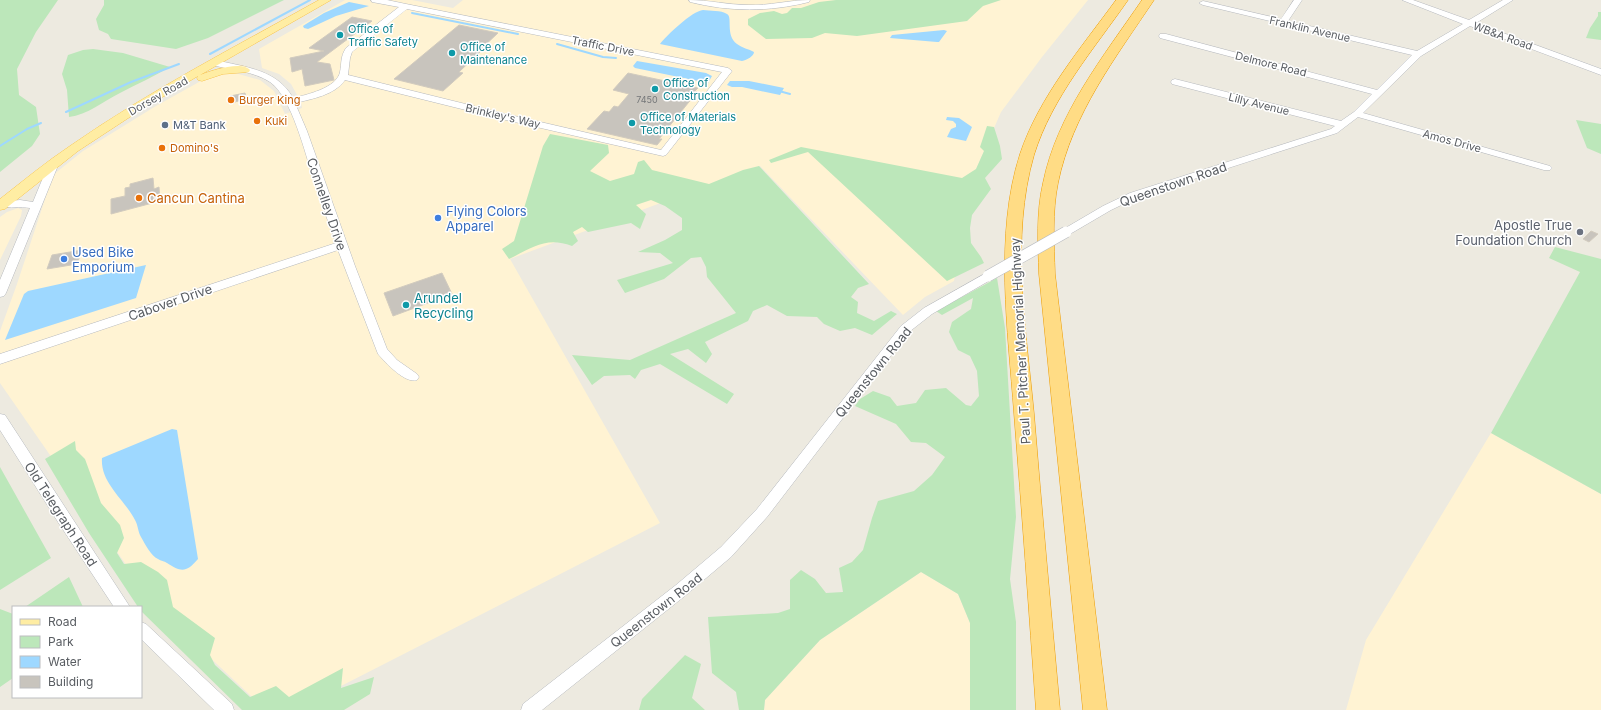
<svg xmlns="http://www.w3.org/2000/svg" width="1601" height="710" font-family="Inter,sans-serif">
<rect width="100%" height="100%" fill="#edeae0"/>
<!-- commercial -->
<path fill="#fff3d3" d="M 345,0 L 412,0 L 453,8 L 463,0 L 1088,0 L 1042,57 L 1001,112 L 975,172 L 954,281 L 925,297 L 903,315 L 760,166 L 510,259 L 660,523 L 294,710 L 266,710 L 154,605 L 0,383 L 0,331 L 17,284 L 53,175 L 83,151 L 156,106 L 208,77 L 219,74 L 235,73 L 260,80 L 274,91 L 285,114 L 302,108 L 301,102 L 291,84 L 279,74 L 262,68 L 259,49 Z
M 18,208 L 22,210 L 21,216 L 0,260 L 0,217 L 7,212 Z
M 1491,433 L 1601,494 L 1601,710 L 1346,710 L 1366,640 Z
M 921,572 L 958,594 L 970,623 L 970,710 L 764,710 L 765,700 L 820,640 Z"/>
<!-- green -->
<path fill="#bce7ba" d="M 0,0 L 58,0 L 36,32 L 17,69 L 19,95 L 36,107 L 40,134 L 32,146 L 0,172 Z
M 104,0 L 284,0 L 208,38 L 176,49 L 111,39 L 108,34 L 99,30 L 96,19 L 104,5 Z
M 836,0 L 1001,0 L 983,6 L 967,21 L 857,36 L 825,33 L 812,38 L 766,39 L 748,25 L 748,19 L 760,13 L 774,11 L 782,14 L 787,13 L 792,8 L 801,8 L 819,2 Z
M 1598,12 L 1601,12 L 1601,40 L 1586,38 L 1590,28 L 1598,16 Z
M 93,49 L 123,53 L 170,67 C 153,77 137,84 120,93 C 104,101 87,115 69,117 L 67,90 L 62,74 L 68,55 L 83,50 Z
M 1576,120 L 1601,124 L 1601,154 L 1587,148 Z
M 987,126 L 994,127 L 1000,146 L 1002,159 L 985,178 L 991,189 L 972,215 L 970,228 L 971,243 L 981,257 L 984,263 L 947,281 L 808,152 L 771,163 L 769,160 L 801,147 L 962,178 L 976,169 L 984,151 L 980,147 Z
M 550,134 L 608,145 L 609,153 L 590,171 L 610,181 L 634,174 L 638,162 L 644,160 L 652,170 L 709,184 L 743,170 L 759,166 L 869,284 L 858,288 L 851,297 L 858,302 L 857,313 L 874,321 L 891,311 L 897,314 L 872,335 L 855,328 L 840,331 L 824,324 L 817,317 L 787,316 L 767,305 L 753,311 L 748,321 L 705,342 L 712,354 L 706,363 L 688,349 L 670,354 L 734,394 L 727,404 L 660,364 L 641,370 L 635,379 L 630,375 L 604,376 L 592,385 L 572,355 L 630,360 L 736,313 L 707,277 L 706,267 L 701,257 L 691,258 L 664,279 L 625,293 L 617,280 L 673,263 L 660,253 L 638,252 L 665,240 L 682,230 L 682,218 L 665,206 L 651,200 L 636,205 L 646,214 L 640,229 L 631,223 L 588,232 L 582,227 L 573,232 L 578,241 L 572,246 C 546,236 532,248 509,259 L 502,249 L 514,241 L 543,146 Z
M 1555,247 L 1601,259 L 1601,494 L 1491,433 L 1580,272 L 1549,258 Z
M 997,278 L 1005,328 L 1016,517 L 1010,579 L 1016,622 L 1016,710 L 970,710 L 970,623 L 958,594 L 921,572 L 820,640 L 765,700 L 764,710 L 739,710 L 736,692 L 712,673 L 708,617 L 778,613 L 790,609 L 790,580 L 801,570 L 815,579 L 826,593 L 843,592 L 839,568 L 852,562 L 863,550 L 872,518 L 878,501 L 914,491 L 932,475 L 945,457 L 926,443 L 911,442 L 896,424 L 855,406 L 860,399 L 873,391 L 890,397 L 897,406 L 916,403 L 925,390 L 946,388 L 966,405 L 971,406 L 979,396 L 977,371 L 970,356 L 958,350 L 949,332 L 952,322 L 971,309 L 973,298 L 942,315 L 936,311 Z
M 75,441 L 76,450 L 85,459 L 101,503 L 120,525 L 124,538 L 117,553 L 124,564 L 141,562 L 158,572 L 167,580 L 173,607 L 215,638 L 210,655 L 215,665 L 250,697 L 276,686 L 289,697 L 343,668 L 341,688 L 374,677 L 370,694 L 344,710 L 242,710 L 141,611 L 141,607 L 138,607 L 89,533 L 45,459 Z
M 0,467 L 51,558 L 0,590 Z
M 69,577 L 83,607 L 25,607 Z
M 0,609 L 13,614 L 13,678 L 0,687 Z
M 685,655 L 701,664 L 692,698 L 705,710 L 639,710 L 642,699 Z"/>
<!-- water -->
<path fill="#9ed8ff" d="M 349,2 L 369,6 L 336,16 L 308,29 L 304,28 L 303,26 L 306,24 L 324,13 Z
M 703,10 C 710,11 721,10 727,14 C 733,17 725,35 737,44 C 742,48 749,49 754,52 C 754,56 747,60 742,61 L 660,44 C 666,36 692,11 703,10 Z
M 944,30 L 947,31 L 939,42 L 937,42 L 890,38 L 892,35 Z
M 637,61 L 706,73 L 712,76 L 708,83 L 635,68 L 633,66 Z
M 730,81 L 749,81 L 784,88 L 780,95 L 742,87 L 732,87 L 727,85 Z
M 947,117 L 959,118 L 972,127 L 966,141 L 947,137 L 951,129 L 956,127 L 956,124 L 953,121 L 946,120 Z
M 146,265 L 136,298 L 5,340 L 24,294 L 28,291 Z
M 172,429 L 177,430 L 198,559 C 186,573 181,572 167,563 C 164,561 161,561 158,559 C 151,556 145,544 141,537 C 138,532 138,525 135,520 C 125,500 100,483 102,458 Z"/>
<g fill="none" stroke-linecap="round" stroke-linejoin="round">
<!-- stream -->
<path stroke="#9ed8ff" stroke-width="2" d="M 412,13 L 518,34
M 557,44 L 603,57 L 616,58
M 210,54 L 310,0
M 779,91 L 790,94
M 66,112 L 131,82 L 179,64
M 0,146 L 27,129 L 41,123"/>
</g>
<!-- building -->
<path fill="#c8c4bd" stroke="#d2cbbe" d="M 352,17 L 372,21 L 317,62 L 330,64 L 334,80 L 305,86 L 302,69 L 292,72 L 290,58 L 324,51 L 309,48 Z
M 459,25 L 498,33 L 482,48 L 484,48 L 459,72 L 463,73 L 443,91 L 394,79 Z
M 628,73 L 698,88 L 694,92 L 697,92 L 659,139 L 662,139 L 657,145 L 587,129 L 604,111 L 609,112 L 614,106 L 618,107 L 629,94 L 613,90 Z
M 245,93 L 246,99 L 231,103 L 230,96 Z
M 153,178 L 154,189 L 159,187 L 160,201 L 111,214 L 111,199 L 125,196 L 125,188 L 130,187 L 130,184 Z
M 1591,231 L 1598,234 L 1589,242 L 1583,239 Z
M 82,250 L 77,264 L 47,269 L 52,255 Z
M 442,273 L 452,294 L 393,316 L 384,293 Z"/>
<g fill="none" stroke-linecap="round" stroke-linejoin="round">
<!-- minor casing -->
<g stroke="#b6b9be" stroke-width="1">
<path id="minor" d="M 371,0 L 387,0 L 406,4 L 728,68 L 732,71 L 666,155 L 663,156 L 506,120 L 345,80 C 335,95 312,99 295,103 L 307,131 L 355,266 L 387,349 L 397,360 L 417,374 L 419,377 L 417,380 C 405,384 386,363 378,354 L 338,250 L 0,364 L 0,354 L 336,243 C 328,222 321,201 314,180 C 305,154 292,97 270,82 C 253,71 231,70 212,65 L 211,63 L 215,60 C 244,67 277,69 293,98 C 306,95 337,88 340,72 C 342,63 340,57 346,48 L 399,7 L 372,2 ZM 407,9 L 722,72 L 661,150 L 506,114 L 348,75 L 350,58 L 352,52 Z
M 689,0 C 709,0 728,5 748,5 C 769,6 789,0 810,0 L 809,2 C 769,12 730,12 690,2 Z
M 1294,0 L 1302,0 L 1288,21 L 1417,51 L 1463,24 L 1402,0 L 1413,0 L 1469,20 L 1503,0 L 1513,0 L 1476,23 L 1601,69 L 1601,75 L 1470,26 L 1421,56 L 1363,113 L 1550,166 L 1552,168 L 1550,170 L 1544,170 L 1358,117 L 1337,133 L 1138,197 L 1111,210 L 1070,234 L 1062,234 L 1061,232 L 1062,230 L 1103,206 L 1130,193 L 1331,129 L 1335,126 L 1172,84 L 1171,82 L 1172,80 L 1175,79 L 1341,121 L 1354,112 L 1372,94 L 1160,38 L 1159,36 L 1160,34 L 1166,34 L 1377,90 L 1412,55 L 1203,5 L 1199,3 L 1203,1 L 1281,19 Z
M 54,160 L 59,163 L 6,293 L 4,296 L 0,297 L 0,280 L 30,208 C 20,206 10,209 0,206 L 0,202 L 20,200 L 33,202 L 49,163 Z
M 988,272 L 992,273 L 994,276 L 992,279 L 932,314 L 909,332 L 767,517 L 731,557 L 686,595 L 542,710 L 521,710 L 523,704 L 676,585 L 721,547 L 757,509 L 901,326 L 924,308 Z
M 0,414 L 5,415 L 130,607 L 114,607 L 58,522 L 0,430 Z
M 141,622 L 146,624 L 232,704 L 234,710 L 214,710 L 141,639 Z"/>
</g>
<!-- major casing -->
<g stroke="#f9c44d" stroke-width="1">
<path id="major" d="M 319,0 L 331,0 L 200,75 C 210,71 242,60 250,70 L 249,72 L 223,74 L 202,81 L 198,80 L 197,78 L 198,76 L 139,111 L 78,151 L 5,209 L 0,210 L 0,199 C 23,181 46,162 70,146 C 149,91 235,47 319,0 Z"/>
</g>
<!-- highway casing -->
<g stroke="#ed9c00" stroke-width="1">
<path id="highway" d="M 1116,0 L 1128,0 C 1094,49 1052,97 1034,155 C 1010,238 1026,329 1034,414 C 1042,513 1051,611 1060,710 L 1036,710 C 1029,611 1022,512 1014,413 C 1008,330 994,235 1020,154 C 1039,97 1081,48 1116,0 Z
M 1142,0 L 1154,0 C 1116,57 1072,114 1058,183 C 1052,212 1054,244 1055,274 L 1107,710 L 1083,710 L 1039,274 C 1038,244 1036,213 1043,183 C 1057,114 1103,57 1142,0 Z"/>
</g>
<!-- minor -->
<use href="#minor" fill="#fff" fill-rule="evenodd"/>
<!-- major -->
<use href="#major" fill="#ffeda3" fill-rule="evenodd"/>
<!-- highway -->
<use href="#highway" fill="#ffdc85" fill-rule="evenodd"/>
<!-- minor-bridge casing -->
<g stroke="#b6b9be" stroke-width="12" stroke-linecap="butt">
<path id="minor-bridge" d="M 988,276 L 1066,232"/>
</g>
<!-- minor-bridge -->
<use href="#minor-bridge" stroke="#fff" stroke-width="11"/>
</g>
<!-- markers -->
<g fill="#0f9aa8" stroke="#fff" stroke-width="1.5">
<circle cx="340" cy="35" r="4"/>
<circle cx="452" cy="53" r="4"/>
<circle cx="655" cy="89" r="4"/>
<circle cx="632" cy="123" r="4"/>
<circle cx="406" cy="305" r="4"/>
</g>
<g fill="#e8710a" stroke="#fff" stroke-width="1.5">
<circle cx="231" cy="100" r="4"/>
<circle cx="257" cy="121" r="4"/>
<circle cx="162" cy="148" r="4"/>
<circle cx="139" cy="198" r="4"/>
</g>
<circle fill="#5c6f8a" stroke="#fff" stroke-width="1.5" cx="165" cy="125" r="4"/>
<g fill="#3f7fe0" stroke="#fff" stroke-width="1.5">
<circle cx="438" cy="218" r="4"/>
<circle cx="64" cy="259" r="4"/>
</g>
<circle fill="#6b7280" stroke="#fff" stroke-width="1.5" cx="1580" cy="232" r="4"/>
<g text-anchor="middle" stroke-width="3" stroke-linejoin="round" paint-order="stroke">
<!-- far-number labels -->
<g font-size="9" fill="#757779">
<text x="647" y="103">7450</text>
</g>
<!-- far-culture labels -->
<g font-size="11" fill="#0d838f" stroke="#fff" text-anchor="start">
<text x="348" y="33">Office of<tspan x="348" dy="13">Traffic Safety</tspan></text>
<text x="460" y="51">Office of<tspan x="460" dy="13">Maintenance</tspan></text>
<text x="663" y="87">Office of<tspan x="663" dy="13">Construction</tspan></text>
<text x="640" y="121">Office of Materials<tspan x="640" dy="13">Technology</tspan></text>
</g>
<!-- far-street labels -->
<g font-size="11" fill="#595d62" stroke="#fff">
<text transform="translate(1310 29) rotate(13)" y="4">Franklin Avenue</text>
<text transform="translate(1503 36) rotate(20)" y="4">WB&amp;A Road</text>
<text transform="translate(603 46) rotate(11)" y="4">Traffic Drive</text>
<text transform="translate(1271 64) rotate(14)" y="4">Delmore Road</text>
<text transform="translate(158 96) rotate(-30)" y="4">Dorsey Road</text>
<text transform="translate(1259 104) rotate(14)" y="4">Lilly Avenue</text>
<text transform="translate(503 116) rotate(13)" y="4">Brinkley's Way</text>
<text transform="translate(1452 141) rotate(15)" y="4">Amos Drive</text>
</g>
<!-- far-food labels -->
<g font-size="11" fill="#c56008" stroke="#fff" text-anchor="start">
<text x="239" y="104">Burger King</text>
<text x="265" y="125">Kuki</text>
<text x="170" y="152">Domino's</text>
</g>
<!-- far-service labels -->
<g font-size="11" fill="#4e5e75" stroke="#fff" text-anchor="start">
<text x="173" y="129">M&amp;T Bank</text>
</g>
<!-- street labels -->
<g font-size="13" fill="#595d62" stroke="#fff">
<text transform="translate(1173 184) rotate(-19)" y="5">Queenstown Road</text>
<text transform="translate(327 204) rotate(71)" y="5">Connelley Drive</text>
<text transform="translate(170 302) rotate(-19)" y="5">Cabover Drive</text>
<text transform="translate(1020 341) rotate(-93)" y="5">Paul T. Pitcher Memorial Highway</text>
<text transform="translate(873 372) rotate(-51)" y="5">Queenstown Road</text>
<text transform="translate(61 514) rotate(57)" y="5">Old Telegraph Road</text>
<text transform="translate(656 610) rotate(-38)" y="5">Queenstown Road</text>
</g>
<!-- food labels -->
<g font-size="13" fill="#c56008" stroke="#fff" text-anchor="start">
<text x="147" y="203">Cancun Cantina</text>
</g>
<!-- shop labels -->
<g font-size="13" fill="#366cbe" stroke="#fff" text-anchor="start">
<text x="446" y="216">Flying Colors<tspan x="446" dy="15">Apparel</tspan></text>
<text x="72" y="257">Used Bike<tspan x="72" dy="15">Emporium</tspan></text>
</g>
<!-- worship labels -->
<g font-size="13" fill="#5b616d" stroke="#fff" text-anchor="end">
<text x="1572" y="230">Apostle True<tspan x="1572" dy="15">Foundation Church</tspan></text>
</g>
<!-- culture labels -->
<g font-size="13" fill="#0d838f" stroke="#fff" text-anchor="start">
<text x="414" y="303">Arundel<tspan x="414" dy="15">Recycling</tspan></text>
</g>
</g>
<!-- legend -->
<rect x="12" y="606" width="130" height="92" fill="#ffffff" stroke="#bdbec0"/>
<rect x="20" y="619" width="20" height="6" fill="#ffeda3" stroke="#bdbec0"/>
<text x="48" y="626" font-size="12" fill="#595d62">Road</text>
<rect x="20" y="636" width="20" height="12" fill="#bce7ba" stroke="#bdbec0"/>
<text x="48" y="646" font-size="12" fill="#595d62">Park</text>
<rect x="20" y="656" width="20" height="12" fill="#9ed8ff" stroke="#bdbec0"/>
<text x="48" y="666" font-size="12" fill="#595d62">Water</text>
<rect x="20" y="676" width="20" height="12" fill="#c8c4bd" stroke="#bdbec0"/>
<text x="48" y="686" font-size="12" fill="#595d62">Building</text>
</svg>
